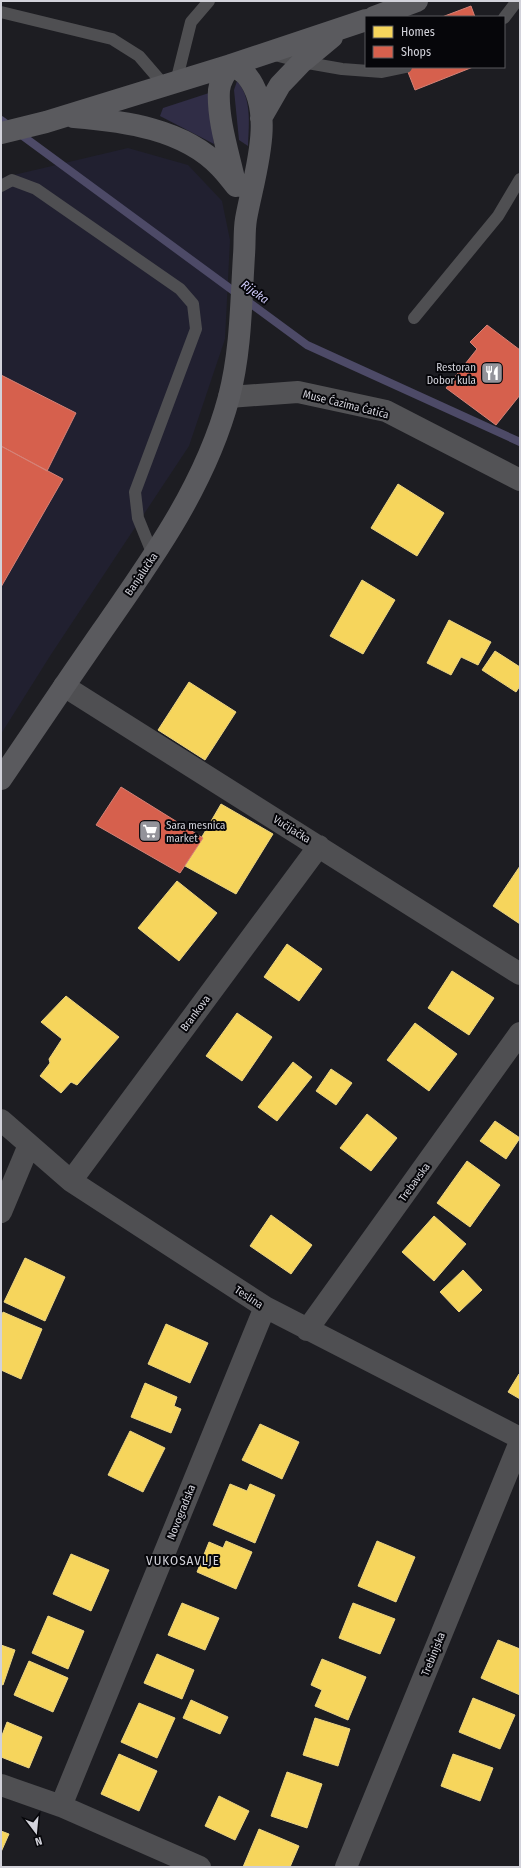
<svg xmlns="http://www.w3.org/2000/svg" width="521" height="1868" font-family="'Fira Sans Condensed',sans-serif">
<rect width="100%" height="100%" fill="#1d1d22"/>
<!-- built -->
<path fill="#212030" d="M 128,148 L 188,165 L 222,201 L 230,240 L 225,339 L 189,446 L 50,656 L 1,734 L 1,178 Z"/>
<!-- green -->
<path fill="#302d46" d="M 237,81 C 252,98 249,124 248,146 L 239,140 L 234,90 Z
M 209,93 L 214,144 L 160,116 L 163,108 Z"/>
<!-- homes -->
<path fill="#f6d55c" stroke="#ebd482" d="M 398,484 L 444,513 L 417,556 L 371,528 Z
M 362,580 L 395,600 L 363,654 L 330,636 Z
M 449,620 L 491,642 L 478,665 L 461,657 L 451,675 L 427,663 Z
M 495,651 L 520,667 L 520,686 L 516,692 L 482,670 Z
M 189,682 L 236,712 L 205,760 L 158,730 Z
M 221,804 L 273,834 L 236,894 L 185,866 Z
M 520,866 L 520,924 L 493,906 Z
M 177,881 L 217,913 L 179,961 L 138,928 Z
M 287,944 L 322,969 L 299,1001 L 264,977 Z
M 452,971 L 494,998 L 469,1035 L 428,1008 Z
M 66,996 L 119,1037 L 77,1085 L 71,1082 L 61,1093 L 40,1076 L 50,1063 L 49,1059 L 62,1039 L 41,1022 Z
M 237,1013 L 272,1037 L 242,1081 L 206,1056 Z
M 415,1023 L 457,1054 L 429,1091 L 387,1060 Z
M 293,1062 L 312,1077 L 277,1121 L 258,1107 Z
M 331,1069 L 352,1083 L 336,1105 L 316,1091 Z
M 367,1114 L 397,1138 L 371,1171 L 340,1148 Z
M 495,1121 L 520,1138 L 506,1159 L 480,1141 Z
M 467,1161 L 500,1185 L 470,1227 L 437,1203 Z
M 271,1215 L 312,1245 L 291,1274 L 250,1246 Z
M 434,1216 L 466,1244 L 434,1281 L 402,1252 Z
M 25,1258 L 65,1277 L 45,1321 L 4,1302 Z
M 463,1270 L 482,1290 L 459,1312 L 440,1292 Z
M 3,1312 L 42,1329 L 21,1379 L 1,1370 L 1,1317 Z
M 166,1324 L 208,1343 L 190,1383 L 148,1364 Z
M 519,1374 L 520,1374 L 520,1399 L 508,1392 Z
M 145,1383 L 177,1397 L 174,1406 L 181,1409 L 171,1433 L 131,1417 Z
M 260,1424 L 299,1442 L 282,1479 L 242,1460 Z
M 130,1431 L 165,1448 L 143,1492 L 108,1475 Z
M 230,1484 L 247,1491 L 250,1484 L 275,1495 L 255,1543 L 213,1525 Z
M 226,1541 L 252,1552 L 236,1589 L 197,1572 L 209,1542 L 223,1548 Z
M 377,1541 L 415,1557 L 396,1602 L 358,1586 Z
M 71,1554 L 109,1570 L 91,1611 L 53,1594 Z
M 182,1603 L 219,1618 L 205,1650 L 168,1635 Z
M 353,1603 L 395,1619 L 380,1654 L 339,1638 Z
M 48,1616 L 84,1631 L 68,1669 L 32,1653 Z
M 498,1640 L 520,1649 L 520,1695 L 481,1678 Z
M 1,1645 L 15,1650 L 3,1685 L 1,1684 Z
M 157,1654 L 194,1670 L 182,1699 L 144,1683 Z
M 322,1659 L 366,1677 L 348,1720 L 315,1706 L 322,1690 L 311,1685 Z
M 29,1661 L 68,1678 L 53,1712 L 14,1695 Z
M 473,1698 L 515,1715 L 500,1749 L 459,1732 Z
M 191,1700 L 228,1717 L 220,1734 L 183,1718 Z
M 139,1703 L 175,1718 L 157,1758 L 121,1742 Z
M 315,1718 L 350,1729 L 338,1766 L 303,1755 Z
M 7,1722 L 42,1737 L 29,1768 L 1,1757 L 1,1738 Z
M 119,1754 L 157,1771 L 139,1811 L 101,1794 Z
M 453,1754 L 493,1768 L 480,1801 L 441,1786 Z
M 287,1772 L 322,1784 L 307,1828 L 271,1816 Z
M 219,1796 L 249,1811 L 235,1840 L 205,1826 Z
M 259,1829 L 299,1846 L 290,1867 L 243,1867 Z
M 1,1831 L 9,1834 L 1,1852 Z"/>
<!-- shops -->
<path fill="#d6604d" stroke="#d58277" d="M 471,6 L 475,17 L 442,17 Z
M 406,67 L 473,67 L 415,90 Z
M 487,325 L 520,350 L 520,395 L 496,425 L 446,388 L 477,349 L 470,342 Z
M 1,375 L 76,413 L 47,471 L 1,446 Z
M 1,446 L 63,479 L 1,587 Z
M 121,787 L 203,838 L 180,873 L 96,825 Z"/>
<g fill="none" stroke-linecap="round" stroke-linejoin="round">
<!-- stream -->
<path stroke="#4d4a67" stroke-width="8" d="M 1,120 L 307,345 L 520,442"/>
<!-- lane -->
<path stroke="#4f4f52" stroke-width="12" d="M 1,12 L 112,39 L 139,56 L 164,85
M 504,18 L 517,1
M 271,54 L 302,62 L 342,69 L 382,72 L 406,67
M 176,82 L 191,22 L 209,1
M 1,186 L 12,180 L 36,189 L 180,289 L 193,304 L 196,329 L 135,492 L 138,518 L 153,555
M 414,318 L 498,216 L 520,179"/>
<!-- street -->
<path stroke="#4f4f52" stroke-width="22" d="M 64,686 L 520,974
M 1,1120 L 71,1181 L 265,1307 L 520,1438
M 71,1181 L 319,846
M 1,1212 L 29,1145
M 307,1330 L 520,1033
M 1,1785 L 61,1806 L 200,1867
M 61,1806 L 265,1307
M 346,1867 L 520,1442"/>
<!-- secondary -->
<path stroke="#535356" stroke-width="22" d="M 229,397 L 298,392 L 386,411 L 520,480"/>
<!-- primary -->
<path stroke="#5a5a5e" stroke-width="22" d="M 374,17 L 417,1
M 231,65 C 225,73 220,81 219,90 C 217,119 229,155 235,183
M 74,117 C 124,121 184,129 220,167 C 226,173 231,180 236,186
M 261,118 L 280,85 L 302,62 L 332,37
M 1,133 L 46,122 L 231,65 L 366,20
M 1,779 C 35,729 68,680 102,631 C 153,558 206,484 229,397 C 241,351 241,302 244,255 C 245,243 244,231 246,219 C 253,178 277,113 247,76 C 243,71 236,68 231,65"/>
</g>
<!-- icons -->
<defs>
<g id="restaurant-square" transform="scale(1.15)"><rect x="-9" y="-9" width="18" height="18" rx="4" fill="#93939a" stroke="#06060a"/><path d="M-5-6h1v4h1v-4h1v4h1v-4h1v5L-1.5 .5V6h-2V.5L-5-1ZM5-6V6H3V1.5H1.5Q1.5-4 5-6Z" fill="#fff"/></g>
<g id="supermarket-square" transform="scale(1.15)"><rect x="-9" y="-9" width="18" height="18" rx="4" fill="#93939a" stroke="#06060a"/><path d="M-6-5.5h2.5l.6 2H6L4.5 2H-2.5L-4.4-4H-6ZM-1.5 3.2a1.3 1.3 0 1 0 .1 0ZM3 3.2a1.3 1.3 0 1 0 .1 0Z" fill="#fff"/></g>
</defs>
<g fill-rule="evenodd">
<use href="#restaurant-square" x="492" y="373"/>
<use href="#supermarket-square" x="150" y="831"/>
</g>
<g text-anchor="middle" stroke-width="4" stroke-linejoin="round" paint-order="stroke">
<!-- poi labels -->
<g font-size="11" fill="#d2d2da" stroke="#06060a" text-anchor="end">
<text x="476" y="371">Restoran<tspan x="476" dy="13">Dobor kula</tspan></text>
<text x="166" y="829" text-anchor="start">Sara mesnica<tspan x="166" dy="13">market</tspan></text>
</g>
<!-- street labels -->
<g font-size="11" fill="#d2d2da" stroke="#06060a">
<text transform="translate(346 404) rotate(14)" y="4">Muse Ćazima Ćatića</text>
<text transform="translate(141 574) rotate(-56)" y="4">Banjalučka</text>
<text transform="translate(292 829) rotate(32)" y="4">Vučijačka</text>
<text transform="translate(195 1013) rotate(-53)" y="4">Brankova</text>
<text transform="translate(414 1182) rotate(-54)" y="4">Trebavska</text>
<text transform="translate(249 1297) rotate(33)" y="4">Teslina</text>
<text transform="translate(181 1512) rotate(-68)" y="4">Novogradska</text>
<text transform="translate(433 1654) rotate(-68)" y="4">Trebinjska</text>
</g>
<!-- water labels -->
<g font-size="12" font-style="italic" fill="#ccc8f7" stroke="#06060a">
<text transform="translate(255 292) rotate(36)" y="4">Rijeka</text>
</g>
<!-- quarter labels -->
<g font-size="13" letter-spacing="1" fill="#d2d2da" stroke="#06060a">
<text x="183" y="1565">VUKOSAVLJE</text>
</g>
</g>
<!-- border -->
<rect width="521" height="1868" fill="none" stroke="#d2d2da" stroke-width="4"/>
<!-- legend -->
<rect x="365" y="16" width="140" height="52" fill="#06060a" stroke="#58585d"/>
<rect x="373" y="26" width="20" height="12" fill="#f6d55c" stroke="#58585d"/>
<text x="401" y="36" font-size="12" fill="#d2d2da">Homes</text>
<rect x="373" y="46" width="20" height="12" fill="#d6604d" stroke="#58585d"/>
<text x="401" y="56" font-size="12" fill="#d2d2da">Shops</text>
<!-- north arrow -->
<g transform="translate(36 1832) rotate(164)" stroke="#06060a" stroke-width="3" paint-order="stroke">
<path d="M0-3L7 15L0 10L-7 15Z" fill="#d2d2da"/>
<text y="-6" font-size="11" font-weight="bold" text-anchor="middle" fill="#d2d2da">N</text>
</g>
</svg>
